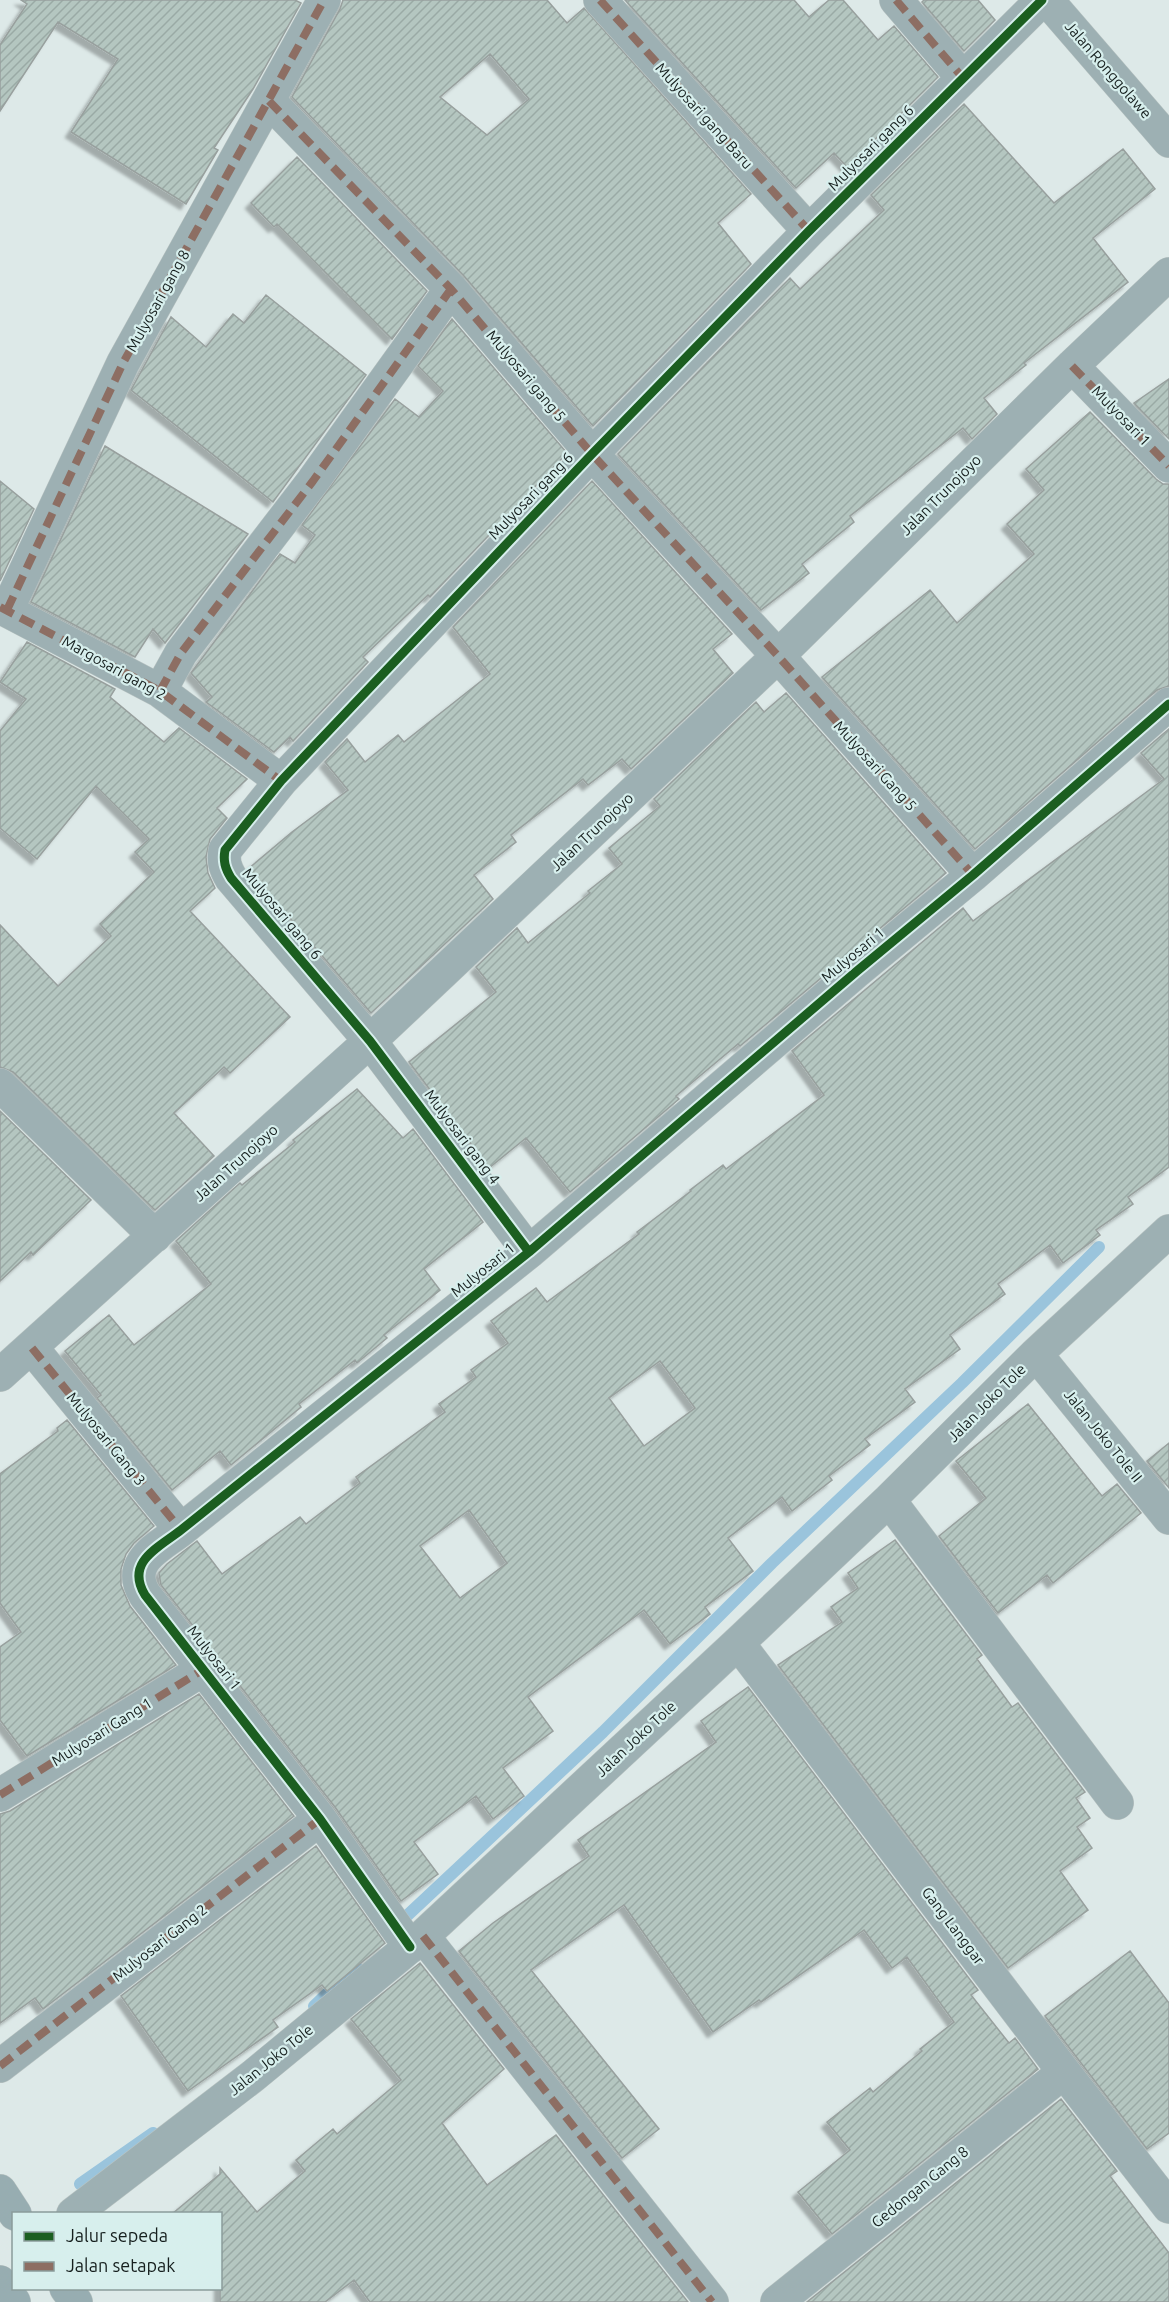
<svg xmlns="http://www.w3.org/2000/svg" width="1169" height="2302" font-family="Ubuntu,sans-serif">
<defs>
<pattern id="building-hatch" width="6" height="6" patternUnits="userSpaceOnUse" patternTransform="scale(1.5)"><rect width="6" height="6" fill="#b4c6c0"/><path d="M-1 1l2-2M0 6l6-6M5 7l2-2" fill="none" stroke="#9aaaa5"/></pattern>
<filter id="shadow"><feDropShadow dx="-5.5" dy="5.5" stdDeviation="1.5" flood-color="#0004"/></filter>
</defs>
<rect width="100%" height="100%" fill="#dde9e8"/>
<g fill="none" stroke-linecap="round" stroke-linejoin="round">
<!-- stream -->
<path stroke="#9ac4dc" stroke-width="12" d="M 396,1926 L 603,1732 L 772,1563 L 962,1383 L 1099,1247
M 314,2006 L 356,1966
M 80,2184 L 153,2133"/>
</g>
<!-- building -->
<path fill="url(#building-hatch)" stroke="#98a09e" stroke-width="1.5" fill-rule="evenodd" filter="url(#shadow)" d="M 21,0 L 295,0 L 301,3 L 253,89 L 214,148 L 218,150 L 186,204 L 71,132 L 118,59 L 58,22 L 0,111 L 0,45 L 27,4 Z
M 343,0 L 547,0 L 567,23 L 584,8 L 751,194 L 718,223 L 751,264 L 593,426 L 464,276 L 292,97 L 340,9 ZM 490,54 L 529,99 L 487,135 L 440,97 Z
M 625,0 L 794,0 L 809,17 L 829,0 L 843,0 L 878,40 L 894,26 L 938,77 L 847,167 L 834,153 L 796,188 Z
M 924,0 L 978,0 L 995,20 L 964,51 L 922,2 Z
M 964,104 L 1054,203 L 1123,149 L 1155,189 L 1093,238 L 1128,282 L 1024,363 L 1026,365 L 984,398 L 997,414 L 972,439 L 963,428 L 850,516 L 854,522 L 802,564 L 809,573 L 761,610 L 618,454 L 790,278 L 800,289 L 884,210 L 871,195 Z
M 297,157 L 427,291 L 392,339 L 277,224 L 274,227 L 251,203 Z
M 266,295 L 366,375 L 273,502 L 131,390 L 171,317 L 206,347 L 233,314 L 244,323 Z
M 452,319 L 567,453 L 430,597 L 428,595 L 363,657 L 368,662 L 293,741 L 290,737 L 274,752 L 206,702 L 212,697 L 191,673 L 280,554 L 295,563 L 315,535 L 302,525 L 395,399 L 419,417 L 443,391 L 418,366 Z
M 1169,379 L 1169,439 L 1134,403 Z
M 1090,412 L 1156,479 L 1163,484 L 1169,484 L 1169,686 L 1157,690 L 975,849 L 822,677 L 930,590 L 957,623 L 1034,554 L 1007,524 L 1044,490 L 1026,469 Z
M 105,446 L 248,534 L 165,643 L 153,629 L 135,657 L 31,602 Z
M 0,481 L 34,509 L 0,581 Z
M 592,481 L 732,634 L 713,649 L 733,673 L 631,769 L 622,759 L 588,785 L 583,779 L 511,835 L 516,842 L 474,875 L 493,899 L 371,1013 L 248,869 L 292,832 L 348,790 L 325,762 L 347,739 L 365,762 L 398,735 L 404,742 L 490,674 L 453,627 Z
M 27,642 L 115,689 L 110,697 L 164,742 L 179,728 L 247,779 L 217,808 L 227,818 L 210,839 L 206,857 L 208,873 L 215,888 L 190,911 L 290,1017 L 230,1073 L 224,1067 L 174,1113 L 214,1156 L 155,1210 L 13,1072 L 0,1067 L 0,925 L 58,986 L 111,936 L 100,924 L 154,872 L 135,852 L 149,839 L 96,786 L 37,859 L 0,828 L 0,731 L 26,699 L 0,682 Z
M 786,693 L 946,873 L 740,1046 L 738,1044 L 676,1096 L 679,1099 L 570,1192 L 526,1138 L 489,1168 L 409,1062 L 496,992 L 476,967 L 517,928 L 528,943 L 590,893 L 588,891 L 622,864 L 609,848 L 660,806 L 654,799 L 756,702 L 764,712 Z
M 1169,729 L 1169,1167 L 1128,1197 L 1133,1204 L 1096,1230 L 1100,1235 L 1063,1263 L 1050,1245 L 998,1284 L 1005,1294 L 950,1335 L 960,1349 L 905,1389 L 915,1402 L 865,1439 L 870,1445 L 829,1476 L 832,1480 L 792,1511 L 782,1497 L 728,1538 L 753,1571 L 705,1607 L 710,1614 L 670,1644 L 644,1610 L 528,1697 L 553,1731 L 503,1768 L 524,1796 L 493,1819 L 476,1796 L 414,1842 L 438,1874 L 401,1901 L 335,1807 L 161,1585 L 159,1573 L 167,1564 L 197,1541 L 222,1574 L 300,1517 L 306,1524 L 360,1483 L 356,1477 L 445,1412 L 439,1404 L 476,1377 L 471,1370 L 508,1343 L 491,1321 L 536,1288 L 547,1302 L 639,1234 L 637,1232 L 691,1191 L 690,1190 L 723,1165 L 726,1169 L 824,1095 L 792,1051 L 963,908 L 973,921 L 1164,779 L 1141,753 ZM 660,1361 L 695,1408 L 644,1446 L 609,1398 ZM 469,1510 L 507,1563 L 460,1598 L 420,1546 Z
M 357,1089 L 403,1138 L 413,1129 L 483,1222 L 424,1269 L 440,1290 L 384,1335 L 387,1338 L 357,1363 L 355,1360 L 299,1404 L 301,1407 L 231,1465 L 220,1451 L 172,1490 L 97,1398 L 101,1395 L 65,1351 L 109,1315 L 134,1345 L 211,1284 L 176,1241 L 240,1183 L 242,1185 L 295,1142 L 293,1140 Z
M 0,1111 L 91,1200 L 33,1255 L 31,1252 L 0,1281 Z
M 1028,1404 L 1102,1496 L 1117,1484 L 1141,1513 L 1053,1583 L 1047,1575 L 998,1613 L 939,1536 L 986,1498 L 956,1461 Z
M 67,1420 L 154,1526 L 134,1543 L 126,1554 L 121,1569 L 121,1585 L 130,1606 L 176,1665 L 27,1756 L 0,1720 L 0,1647 L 21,1632 L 0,1603 L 0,1474 L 58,1431 L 57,1428 Z
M 1169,1443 L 1169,1488 L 1147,1461 Z
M 895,1540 L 982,1655 L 977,1659 L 1012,1707 L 1018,1703 L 1085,1792 L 1076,1798 L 1090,1818 L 1077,1827 L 1092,1848 L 1060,1871 L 1088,1910 L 1008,1968 L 778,1665 L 842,1622 L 831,1607 L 858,1588 L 848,1573 Z
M 748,1687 L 978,1990 L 971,1995 L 1009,2043 L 1015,2038 L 1038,2069 L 832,2234 L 798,2192 L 850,2150 L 827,2122 L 870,2088 L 873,2092 L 922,2051 L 920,2049 L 954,2022 L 907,1957 L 892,1968 L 864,1930 L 761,2002 L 759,2000 L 713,2032 L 624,1905 L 531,1970 L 659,2129 L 622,2158 L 459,1951 L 493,1923 L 589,1856 L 578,1840 L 716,1742 L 701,1721 Z
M 199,1694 L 294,1816 L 43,2009 L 35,1998 L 0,2023 L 0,1814 L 10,1811 Z
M 316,1846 L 385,1943 L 327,1991 L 322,1985 L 273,2020 L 278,2027 L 188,2091 L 121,1996 Z
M 1130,1951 L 1169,2003 L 1169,2133 L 1147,2149 L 1045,2016 Z
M 420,1963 L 504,2069 L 442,2123 L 487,2185 L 556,2135 L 688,2302 L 370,2302 L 354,2280 L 325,2302 L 220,2302 L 220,2214 L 172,2214 L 220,2174 L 220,2168 L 257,2212 L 305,2171 L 296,2160 L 333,2129 L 337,2134 L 401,2080 L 351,2019 Z
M 1061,2099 L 1117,2171 L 1110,2176 L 1169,2253 L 1169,2302 L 807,2302 Z"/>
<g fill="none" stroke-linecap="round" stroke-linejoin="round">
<!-- minor casing -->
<g stroke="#bac4c3" stroke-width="34">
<path id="minor" d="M 600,0 L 809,231
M 896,0 L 963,78
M 269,101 L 451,289 L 592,454 L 778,656 L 973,875
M 1072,366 L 1169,466
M 0,607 L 160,691 L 281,781
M 7,610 L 123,363 L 324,0
M 160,691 L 181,653 L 313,481 L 451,289
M 0,1085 L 155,1236
M 529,1252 L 370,1041 L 231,878 C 225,868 223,861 225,850 L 281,781 L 592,454 L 809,231 L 1042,0
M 32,1348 L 181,1530
M 1036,1354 L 1169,1518
M 0,1375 L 370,1041 L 778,656 L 1072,366 L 1169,274
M 889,1500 L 1117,1803
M 738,1643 L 1064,2072 L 1169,2207
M 0,1795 L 204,1669
M 423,1936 L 712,2302
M 410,1947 L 320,1819 L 145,1595 C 125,1562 158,1548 181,1530 L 529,1252 L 857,971 L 973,875 L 1169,704
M 0,2066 L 320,1819
M 73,2214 L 253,2076 L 423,1936 L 738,1643 L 889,1500 L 1036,1354 L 1169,1231
M 777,2302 L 1064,2072"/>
</g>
<!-- tertiary casing -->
<g stroke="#bac4c3" stroke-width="34">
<path id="tertiary" d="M 1047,0 L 1169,141"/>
</g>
<!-- secondary casing -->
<g stroke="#bac4c3" stroke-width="34">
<path id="secondary" d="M 0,2191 L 15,2214
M 0,2282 L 14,2302
M 66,2288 L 76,2302"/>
</g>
<!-- minor -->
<use href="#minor" stroke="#9db0b3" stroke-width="33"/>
<!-- tertiary -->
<use href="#tertiary" stroke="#9db0b3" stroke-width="33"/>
<!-- secondary -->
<use href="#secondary" stroke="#97adb1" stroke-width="33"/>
<!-- quiet -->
<path stroke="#8d6e63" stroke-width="8" stroke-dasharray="15 8" stroke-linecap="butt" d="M 600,0 L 809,231
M 896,0 L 963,78
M 269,101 L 451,289 L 592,454 L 778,656 L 973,875
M 1072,366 L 1169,466
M 0,607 L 160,691 L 281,781
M 7,610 L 123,363 L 324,0
M 160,691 L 181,653 L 313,481 L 451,289
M 32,1348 L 181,1530
M 0,1795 L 204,1669
M 423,1936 L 712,2302
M 0,2066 L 320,1819"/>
<!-- cycleway casing -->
<g stroke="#d7efed" stroke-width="13">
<path id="cycleway" d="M 529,1252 L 370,1041 L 231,878 C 225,868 223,861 225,850 L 281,781 L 592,454 L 809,231 L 1042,0
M 410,1947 L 320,1819 L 145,1595 C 125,1562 158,1548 181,1530 L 529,1252 L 857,971 L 973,875 L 1169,704"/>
</g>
<!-- cycleway -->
<use href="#cycleway" stroke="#1b5e20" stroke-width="9"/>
</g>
<g text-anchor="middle" stroke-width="4.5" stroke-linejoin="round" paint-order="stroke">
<!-- street labels -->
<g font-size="15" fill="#161f1e" stroke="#d7efed">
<text transform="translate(1108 70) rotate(49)" y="5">Jalan Ronggolawe</text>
<text transform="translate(704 116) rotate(48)" y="5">Mulyosari gang Baru</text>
<text transform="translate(871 148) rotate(-45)" y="5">Mulyosari gang 6</text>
<text transform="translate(158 301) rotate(-61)" y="5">Mulyosari gang 8</text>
<text transform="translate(526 376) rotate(50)" y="5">Mulyosari gang 5</text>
<text transform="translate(1121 416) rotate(46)" y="5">Mulyosari 1</text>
<text transform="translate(941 495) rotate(-45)" y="5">Jalan Trunojoyo</text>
<text transform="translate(531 496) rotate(-46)" y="5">Mulyosari gang 6</text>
<text transform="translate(114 668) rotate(29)" y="5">Margosari gang 2</text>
<text transform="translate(875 766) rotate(48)" y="5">Mulyosari Gang 5</text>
<text transform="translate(592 832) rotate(-43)" y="5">Jalan Trunojoyo</text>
<text transform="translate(282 914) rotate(50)" y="5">Mulyosari gang 6</text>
<text transform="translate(853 955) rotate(-40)" y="5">Mulyosari 1</text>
<text transform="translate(462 1137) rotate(53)" y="5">Mulyosari gang 4</text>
<text transform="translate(236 1163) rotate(-42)" y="5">Jalan Trunojoyo</text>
<text transform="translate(483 1270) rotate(-39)" y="5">Mulyosari 1</text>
<text transform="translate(987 1403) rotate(-45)" y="5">Jalan Joko Tole</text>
<text transform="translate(1103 1436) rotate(51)" y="5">Jalan Joko Tole II</text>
<text transform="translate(106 1439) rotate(51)" y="5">Mulyosari Gang 3</text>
<text transform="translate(214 1658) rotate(52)" y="5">Mulyosari 1</text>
<text transform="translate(102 1732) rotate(-32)" y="5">Mulyosari Gang 1</text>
<text transform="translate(636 1739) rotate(-43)" y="5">Jalan Joko Tole</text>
<text transform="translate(953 1926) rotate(53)" y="5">Gang Langgar</text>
<text transform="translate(160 1943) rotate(-38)" y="5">Mulyosari Gang 2</text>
<text transform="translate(271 2060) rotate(-39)" y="5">Jalan Joko Tole</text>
<text transform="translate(920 2187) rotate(-39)" y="5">Gedongan Gang 8</text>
</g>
</g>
<!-- legend -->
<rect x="12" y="2212" width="210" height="78" fill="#d7efed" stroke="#8a9c9a" stroke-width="1.5"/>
<rect x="24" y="2232" width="30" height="9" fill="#1b5e20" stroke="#8a9c9a" stroke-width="1.5"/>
<text x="66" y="2242" font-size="18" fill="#161f1e">Jalur sepeda</text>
<rect x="24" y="2262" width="30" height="9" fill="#8d6e63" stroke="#8a9c9a" stroke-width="1.5"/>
<text x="66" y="2272" font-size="18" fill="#161f1e">Jalan setapak</text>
</svg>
